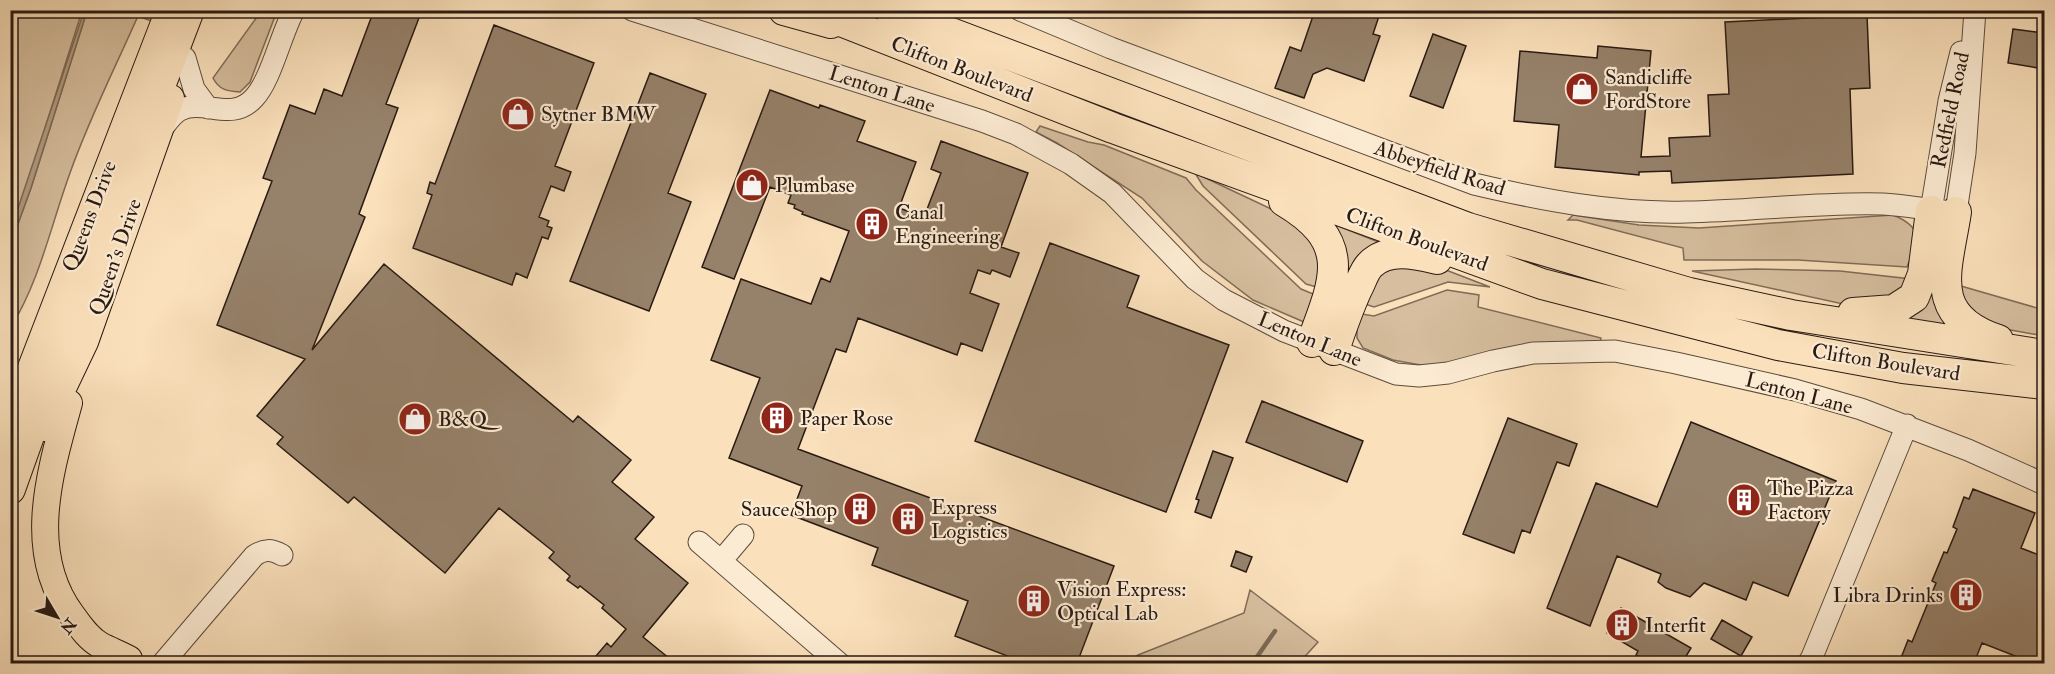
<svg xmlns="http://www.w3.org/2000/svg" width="2055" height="674" font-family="'IM FELL Double Pica',serif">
<rect width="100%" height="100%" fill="#fae0bb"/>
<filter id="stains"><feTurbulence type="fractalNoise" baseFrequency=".00333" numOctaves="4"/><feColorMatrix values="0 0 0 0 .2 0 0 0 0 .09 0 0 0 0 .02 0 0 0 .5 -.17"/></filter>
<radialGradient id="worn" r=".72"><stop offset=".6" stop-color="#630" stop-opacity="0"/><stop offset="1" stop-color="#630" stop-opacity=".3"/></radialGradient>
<!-- green -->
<path fill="#d6be9e" stroke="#806c58" stroke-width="1.5" d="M 262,10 L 277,11 L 250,82 L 240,92 C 227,91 219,90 213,78 Z
M 16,11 L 82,11 L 29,179 L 11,229 L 10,32 Z
M 87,11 L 159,11 L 154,22 L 138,16 C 115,68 89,119 70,173 C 51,225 40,280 11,327 L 11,243 L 31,188 Z
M 1040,126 L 1088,142 L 1104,145 L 1186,178 L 1196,190 L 1301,289 L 1323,298 L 1304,322 L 1253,300 L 1202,261 L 1142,198 L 1057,143 L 1036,132 Z
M 1195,173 L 1303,224 L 1319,236 L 1320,288 L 1306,284 L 1203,186 Z
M 1573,215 L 1639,225 L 1699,228 L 1893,215 C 1925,228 1917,240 1907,267 L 1798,260 L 1684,260 L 1683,248 L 1577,220 L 1568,220 Z
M 1333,224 L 1391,247 L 1349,275 L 1345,255 Z
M 1389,267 L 1446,270 L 1490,287 L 1448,282 L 1374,307 L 1365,304 L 1374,278 Z
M 1755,269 L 1840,271 L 1911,279 L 1905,291 L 1866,309 L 1692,271 Z
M 1931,282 L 1964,334 L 1898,322 Z
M 1954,284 L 2044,310 L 2044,336 L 2005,329 L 1969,313 Z
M 1447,290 L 1479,295 L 1478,307 L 1601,338 L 1599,347 L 1426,366 L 1393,360 L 1363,348 L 1357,338 L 1357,328 L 1362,314 L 1374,316 Z
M 1250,590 L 1318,642 L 1299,663 L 1126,663 L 1138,655 L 1244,613 Z"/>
<!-- water -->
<path fill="#b39d82" stroke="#7c6956" stroke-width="1.5" d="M 84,11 L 87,11 L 31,188 L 11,243 L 11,229 Z"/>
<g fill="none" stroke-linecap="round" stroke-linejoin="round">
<!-- stream -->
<path stroke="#7c6956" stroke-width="4.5" d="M 1252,664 L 1275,631"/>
</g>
<!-- building -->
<path fill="#96816a" stroke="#291a13" stroke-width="1.5" d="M 374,10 L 422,10 L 386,104 L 398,108 L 359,214 L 365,217 L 312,350 L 384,264 L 573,422 L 578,416 L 631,460 L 612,482 L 654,517 L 635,539 L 688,583 L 643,637 L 675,663 L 590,663 L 607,643 L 611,647 L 626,629 L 602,608 L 604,605 L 580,586 L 578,588 L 567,580 L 570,576 L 549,558 L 554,552 L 499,508 L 445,573 L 354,497 L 348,503 L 277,444 L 283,437 L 257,416 L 305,359 L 217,325 L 272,181 L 263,178 L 290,105 L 315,114 L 324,89 L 342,96 Z
M 1315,10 L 1381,10 L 1373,34 L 1380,36 L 1364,81 L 1327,68 L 1313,74 L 1304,98 L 1275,88 L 1290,47 L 1301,51 Z
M 1867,15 L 1870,88 L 1850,89 L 1853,174 L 1672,183 L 1671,171 L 1639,172 L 1639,175 L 1555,167 L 1559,125 L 1514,121 L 1520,51 L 1597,58 L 1598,46 L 1651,51 L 1641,157 L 1670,156 L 1669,138 L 1710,136 L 1708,95 L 1729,94 L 1725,22 Z
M 494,25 L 594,63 L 555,166 L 571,172 L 564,191 L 551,186 L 539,217 L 549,221 L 547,226 L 552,228 L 548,239 L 542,237 L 527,278 L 516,273 L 512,285 L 413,248 L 432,195 L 427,193 L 430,182 L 435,184 Z
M 2013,29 L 2044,33 L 2044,69 L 2008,63 Z
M 1433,34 L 1466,46 L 1443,108 L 1410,96 Z
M 650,73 L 706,94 L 668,193 L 691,202 L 649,311 L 570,281 Z
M 770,90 L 819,108 L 820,105 L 865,121 L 857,141 L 916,162 L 899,208 L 924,217 L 941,173 L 931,169 L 941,141 L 1028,173 L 1001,247 L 1019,253 L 1010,277 L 992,270 L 990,274 L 978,270 L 970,293 L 999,304 L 982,351 L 961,343 L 957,355 L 858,318 L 846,352 L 836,349 L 798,449 L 1114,566 L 1077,663 L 1026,663 L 955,636 L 968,601 L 872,565 L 878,548 L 791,515 L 802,486 L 729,458 L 760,378 L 711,360 L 741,279 L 811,304 L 821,278 L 830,282 L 849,231 L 802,214 L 803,212 L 794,208 L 795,205 L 788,203 L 791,195 L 770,187 L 734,279 L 702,267 Z
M 1050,243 L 1139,276 L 1127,307 L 1229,345 L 1166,512 L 975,441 Z
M 1262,401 L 1363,441 L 1347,482 L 1246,442 Z
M 1508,418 L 1577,444 L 1569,466 L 1557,462 L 1530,533 L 1522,530 L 1514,553 L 1463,534 Z
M 1691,422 L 1836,481 L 1788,596 L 1753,582 L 1746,600 L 1704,583 L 1690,597 L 1666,588 L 1658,582 L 1661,574 L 1617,556 L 1590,626 L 1547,608 L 1596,483 L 1657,507 Z
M 1213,451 L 1233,458 L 1211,518 L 1195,512 L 1199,500 L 1196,499 Z
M 1973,489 L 2035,513 L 2021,548 L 2044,557 L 2044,663 L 2033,663 L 1982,643 L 1974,663 L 1899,663 L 1908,640 L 1912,642 L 1936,583 L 1932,581 L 1944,552 L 1947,553 L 1957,529 L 1953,527 L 1964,497 L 1969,499 Z
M 1236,551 L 1252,557 L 1246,572 L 1231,566 Z
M 1621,608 L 1691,648 L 1682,663 L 1652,663 L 1636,655 L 1638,651 L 1607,633 Z
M 1722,620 L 1752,637 L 1741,656 L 1711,639 Z"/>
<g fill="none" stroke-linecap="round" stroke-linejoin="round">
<!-- minor casing -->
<g stroke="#5d4c3d" stroke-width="23">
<path id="minor" d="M 632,10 L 982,121 L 1016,134 L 1071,164 L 1112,193 L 1195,279 L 1224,300 L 1284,331 L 1396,374 L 1419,376 L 1448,373 L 1493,361 L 1533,353 L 1615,351 L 1676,363 L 1795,390 L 1861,409 L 1968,450 L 2044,484
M 1020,10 L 1111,48 L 1474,184 C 1542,200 1615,214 1686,212 C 1752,211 1817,202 1883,204 C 1907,205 1931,211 1956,212 L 1965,153 L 1975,10
M 185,58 L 194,89 L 208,108
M 161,130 C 166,124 172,114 180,110 C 204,98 231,123 254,98 C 271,80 281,34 294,10
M 1931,211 L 1949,101 L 1961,52
M 699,542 L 840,664
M 721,561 L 743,535
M 162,664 L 254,556 C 264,549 271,549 282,555
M 1808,664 L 1812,657 L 1907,425"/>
</g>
<!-- major casing -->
<g stroke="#291a13" stroke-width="28">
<path id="major" d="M 69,403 C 50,472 25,552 72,615 C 80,626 88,638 100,645 C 109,650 120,654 129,659
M 10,422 L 169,10
M 44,428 L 85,342 L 171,98"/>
</g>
<!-- highway casing -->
<g stroke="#291a13" stroke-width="32">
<path id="highway" d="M 784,10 L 831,23
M 813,10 L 1113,128 L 1542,284 L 1778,345 L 1903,368 L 2044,384
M 890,10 L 1468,228 L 1689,293 L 1791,315 L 2044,355
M 1284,201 C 1353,242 1336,278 1312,342
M 1956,212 C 1947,271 1926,316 1998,340
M 1853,313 L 1894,310 L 1914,297 L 1923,274 L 1931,211
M 1334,350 C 1341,329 1348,309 1357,289 C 1361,282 1364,271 1370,265 C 1388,247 1416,254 1437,259
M 10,489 L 65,335 L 189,10"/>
</g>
<!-- minor -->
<use href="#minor" stroke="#fcebd3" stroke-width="21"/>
<!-- major -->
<use href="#major" stroke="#fae0bb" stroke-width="26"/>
<!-- highway -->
<use href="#highway" stroke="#fae0bb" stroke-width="30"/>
</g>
<!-- icons -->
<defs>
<g id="shop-disc" transform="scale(1.725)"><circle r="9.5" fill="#8f2418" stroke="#fcebd3"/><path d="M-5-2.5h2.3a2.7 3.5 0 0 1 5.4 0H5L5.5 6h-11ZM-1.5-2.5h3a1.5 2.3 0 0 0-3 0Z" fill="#fff"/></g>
<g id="building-disc" transform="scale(1.725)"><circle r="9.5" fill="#8f2418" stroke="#fcebd3"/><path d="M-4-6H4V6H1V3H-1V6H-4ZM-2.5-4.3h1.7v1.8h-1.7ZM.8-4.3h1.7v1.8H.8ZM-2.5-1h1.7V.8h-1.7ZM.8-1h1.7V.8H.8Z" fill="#fff"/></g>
</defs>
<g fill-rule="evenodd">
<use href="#shop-disc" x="1582" y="89"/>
<use href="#shop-disc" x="518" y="114"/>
<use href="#shop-disc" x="752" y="185"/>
<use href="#building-disc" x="872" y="224"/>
<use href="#building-disc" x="777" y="418"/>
<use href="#shop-disc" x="415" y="419"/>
<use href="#building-disc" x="1744" y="500"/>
<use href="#building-disc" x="860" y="509"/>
<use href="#building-disc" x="908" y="519"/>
<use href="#building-disc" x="1966" y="595"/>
<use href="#building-disc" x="1034" y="601"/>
<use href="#building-disc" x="1622" y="625"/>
</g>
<g text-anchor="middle" stroke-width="4.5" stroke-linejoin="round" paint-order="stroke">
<!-- street labels -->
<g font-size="21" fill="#291a13" stroke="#fcebd3">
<text transform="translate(962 69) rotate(21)" y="7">Clifton Boulevard</text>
<text transform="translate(882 89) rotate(18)" y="7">Lenton Lane</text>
<text transform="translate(1950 110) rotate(-78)" y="7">Redfield Road</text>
<text transform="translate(1440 168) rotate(18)" y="7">Abbeyfield Road</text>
<text transform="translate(89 216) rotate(-69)" y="7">Queens Drive</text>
<text transform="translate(1417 239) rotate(20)" y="7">Clifton Boulevard</text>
<text transform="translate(115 257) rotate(-71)" y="7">Queen's Drive</text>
<text transform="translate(1310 339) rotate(23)" y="7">Lenton Lane</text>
<text transform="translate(1886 362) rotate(9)" y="7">Clifton Boulevard</text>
<text transform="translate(1799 393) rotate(15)" y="7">Lenton Lane</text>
</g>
<!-- poi labels -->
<g font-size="21" fill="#291a13" stroke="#fcebd3" text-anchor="start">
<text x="1605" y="84">Sandicliffe<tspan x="1605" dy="24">FordStore</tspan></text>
<text x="541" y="121">Sytner BMW</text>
<text x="775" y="192">Plumbase</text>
<text x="895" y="219">Canal<tspan x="895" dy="24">Engineering</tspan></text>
<text x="800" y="425">Paper Rose</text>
<text x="438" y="426">B&amp;Q</text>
<text x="1767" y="495">The Pizza<tspan x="1767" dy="24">Factory</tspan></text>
<text x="931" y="514">Express<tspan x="931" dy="24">Logistics</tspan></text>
<text x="837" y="516" text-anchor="end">Sauce Shop</text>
<text x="1057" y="596">Vision Express:<tspan x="1057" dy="24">Optical Lab</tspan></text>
<text x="1943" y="602" text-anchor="end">Libra Drinks</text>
<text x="1645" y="632">Interfit</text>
</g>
</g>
<!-- margin -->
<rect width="2055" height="674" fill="none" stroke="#fae0bb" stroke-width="36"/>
<rect x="12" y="12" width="2031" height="650" fill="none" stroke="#291a13" stroke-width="3"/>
<rect x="18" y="18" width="2019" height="638" fill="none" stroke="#291a13" stroke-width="1.5"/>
<!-- north arrow -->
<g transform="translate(57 617) rotate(129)" stroke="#fcebd3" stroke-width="4.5" paint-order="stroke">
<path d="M0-4.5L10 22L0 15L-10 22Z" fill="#291a13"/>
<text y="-9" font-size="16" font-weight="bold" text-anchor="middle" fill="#291a13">N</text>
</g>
<rect width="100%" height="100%" filter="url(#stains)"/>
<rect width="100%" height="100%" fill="url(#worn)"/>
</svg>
